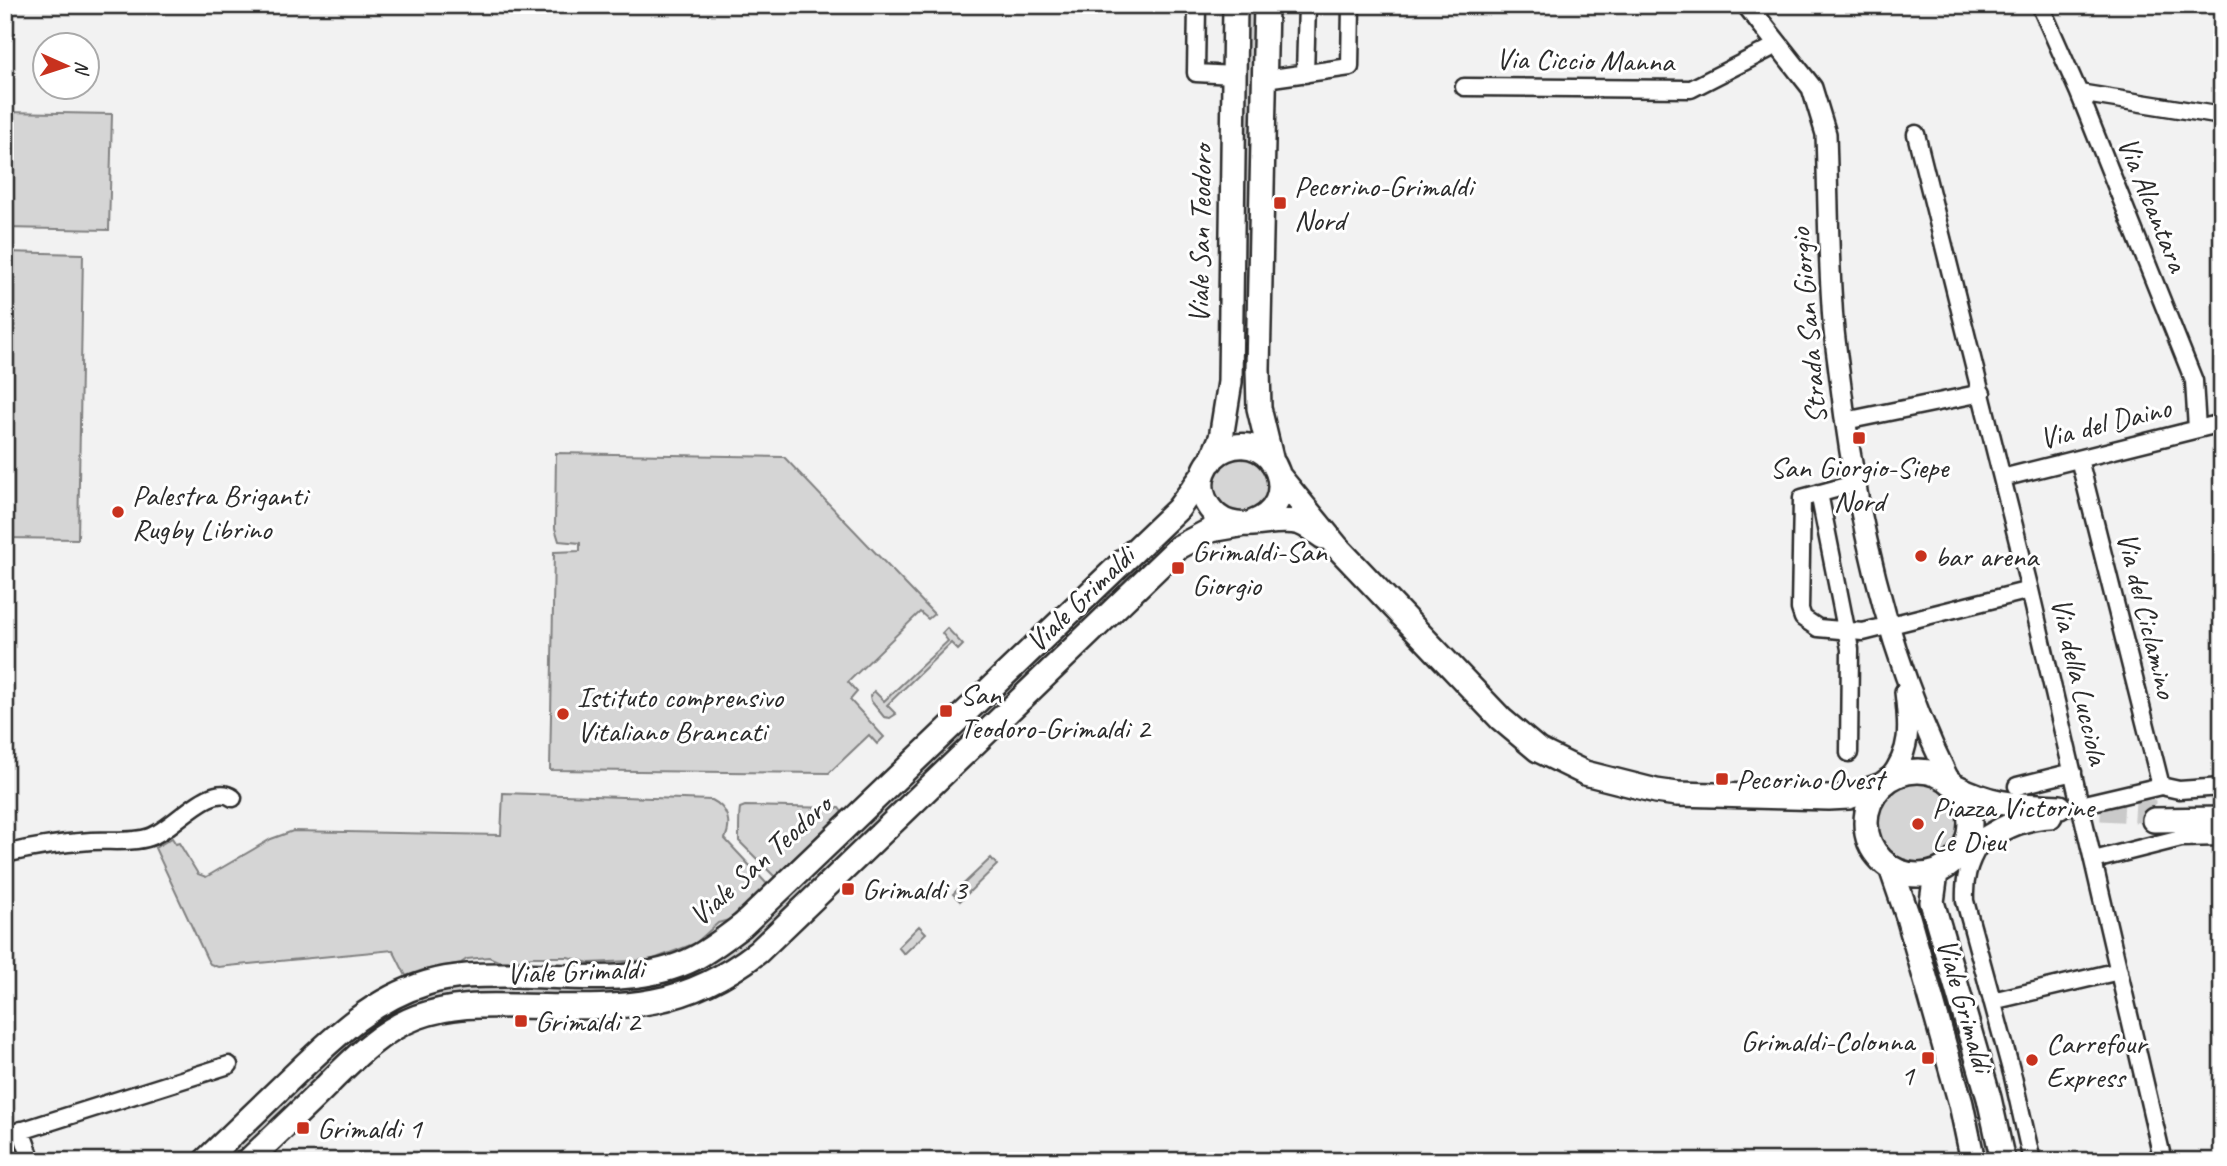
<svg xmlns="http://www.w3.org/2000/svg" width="2227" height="1166" font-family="Caveat,sans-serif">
<rect width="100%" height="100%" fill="#f2f2f2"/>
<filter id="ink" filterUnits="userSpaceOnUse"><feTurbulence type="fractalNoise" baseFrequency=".0143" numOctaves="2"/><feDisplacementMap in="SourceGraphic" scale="14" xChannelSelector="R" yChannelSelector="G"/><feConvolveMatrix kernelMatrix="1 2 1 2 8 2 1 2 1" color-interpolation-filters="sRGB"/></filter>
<g filter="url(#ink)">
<!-- green -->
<path fill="#d5d5d5" stroke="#808080" stroke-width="2" d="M 1247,5 L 1256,5 L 1248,355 L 1245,356 L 1240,352 Z
M 5,112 L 112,114 L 109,230 L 5,228 Z
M 5,252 L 83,254 L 78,539 L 5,538 Z
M 556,453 L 784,457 L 934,614 L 928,619 L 920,612 L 848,682 L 857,692 L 850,700 L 884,737 L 877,744 L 869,735 L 829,773 L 550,770 L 554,552 L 580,551 L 580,543 L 559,541 L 555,528 Z
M1213 487a28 28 0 1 1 56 0a28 28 0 1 1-56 0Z
M 1163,538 L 1168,542 L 751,945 L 736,957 L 691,982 L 626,997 L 466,997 L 317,1081 L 235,1161 L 220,1161 L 333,1050 L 385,1010 L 440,989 L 466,985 L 668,978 Z
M 947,628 L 963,645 L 958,650 L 951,643 L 887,705 L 896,714 L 890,718 L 884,717 L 871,701 L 870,696 L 874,691 L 884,701 L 948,641 L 942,633 Z
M1876 824a42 42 0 1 1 84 0a42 42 0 1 1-84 0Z
M 503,793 L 712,800 C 728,808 732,823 725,839 L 767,884 L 729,920 L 718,923 L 696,943 L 651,960 L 589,963 L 568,957 L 531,957 L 516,961 L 498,961 L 489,957 L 467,959 L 461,963 L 423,970 L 406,976 L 393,950 L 218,967 L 210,964 L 207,959 L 155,848 L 172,838 L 176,844 L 179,843 L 198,874 L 206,877 L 271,839 L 293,831 L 501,835 Z
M 745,806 L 839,808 L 842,812 L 775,877 L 739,841 C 739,836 739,812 740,808 Z
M 991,858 L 997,865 L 960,901 L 953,894 Z
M 1922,908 L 1925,909 L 1975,1084 L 1993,1161 L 1983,1161 L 1917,914 Z
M 919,926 L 926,933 L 904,954 L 898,947 Z"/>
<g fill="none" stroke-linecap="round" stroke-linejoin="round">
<!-- secondary-tunnel -->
<path stroke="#cacaca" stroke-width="23" stroke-dasharray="23 11" stroke-linecap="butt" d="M 2067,807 L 2155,812"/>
<!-- minor casing -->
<g stroke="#2b2b2b" stroke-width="21">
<path id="minor" d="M 1197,5 L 1196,73 L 1234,75
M 2040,5 L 2079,93 L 2194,381 L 2197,429
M 1305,74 L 1307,5
M 1265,79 L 1350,67 L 1351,5
M 1464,87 L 1691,89 L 1779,44
M 2079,93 L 2222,116
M 1916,134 L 2030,590 L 2163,1161
M 1845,421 L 1982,393
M 2079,459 L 2161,786
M 2002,478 L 2222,423
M 1854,484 L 1802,498 L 1800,609 L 1803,618 L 1818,628 L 1863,632 L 2030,590
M 1819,493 L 1850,649 L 1849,753
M 2017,786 L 2073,772
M 2080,805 L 2161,786 L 2179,790 L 2222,787
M 1979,846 C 1968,864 1964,880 1965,901 L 2013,1077 L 2032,1161
M 5,854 C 33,847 62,843 91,841 C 110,840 133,843 150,837 C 174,829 210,781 233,798
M 2094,860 L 2181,838 L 2222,837
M 1992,1001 L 2119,971
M 21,1130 L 32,1161
M 5,1136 L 229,1065"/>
</g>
<!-- tertiary casing -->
<g stroke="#2b2b2b" stroke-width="24">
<path id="tertiary" d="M 1747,5 L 1812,88 L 1826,134 C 1828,191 1828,248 1832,305 C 1833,330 1837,354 1840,379 C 1856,516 1888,659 1951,783
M 1889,779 C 1912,750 1909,726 1905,692"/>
</g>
<!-- secondary casing -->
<g stroke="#2b2b2b" stroke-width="28">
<path id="secondary" d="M 1266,5 L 1258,369 L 1259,408 L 1272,462
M 1211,461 L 1221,438 L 1230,382 L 1235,5
M 1279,476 L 1338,548 L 1501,719 L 1538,750 L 1585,773 L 1656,791 L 1677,794 L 1829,798 L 1849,797 L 1882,785
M 1251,523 C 1305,506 1276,429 1226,449 C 1216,453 1208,462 1204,472 C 1199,486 1203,501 1213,512 C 1235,537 1272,515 1300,523 C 1308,526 1316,532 1323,537
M1866 823a52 52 0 1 1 104 0a52 52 0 1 1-104 0Z
M 1955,786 C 1994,806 2017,805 2060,807
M 2154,820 L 2222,819
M 1960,855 C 1989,837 2014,817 2050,816
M 1891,868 L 1908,917 L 1961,1104 L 1973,1161
M 1936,873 L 1932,902 L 1989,1098 L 2003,1161
M 205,1161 C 233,1134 261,1107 289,1080 C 331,1040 370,1000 427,983 C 456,974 486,975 517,975 C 574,976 641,986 695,958 C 712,949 727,937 743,925 L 1178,509 L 1203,475
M 248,1161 C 274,1136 300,1112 325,1087 C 352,1060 380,1031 417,1017 C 449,1005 483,1005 516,1006 C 613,1007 677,1015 758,952 L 1179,547 L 1211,530 L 1240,525"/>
</g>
<!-- minor -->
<use href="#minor" stroke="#fff" stroke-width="16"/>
<!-- tertiary -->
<use href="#tertiary" stroke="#fff" stroke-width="19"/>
<!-- secondary -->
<use href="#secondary" stroke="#fff" stroke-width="23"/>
</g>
</g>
<!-- markers -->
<g fill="#c8321e" stroke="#fff" stroke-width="2.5">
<rect x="1273" y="196" width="14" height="14" rx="3.5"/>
<rect x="1852" y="431" width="14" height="14" rx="3.5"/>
<circle cx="118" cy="512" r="7"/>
<circle cx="1921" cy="556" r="7"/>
<rect x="1171" y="561" width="14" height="14" rx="3.5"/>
<rect x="939" y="704" width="14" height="14" rx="3.5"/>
<circle cx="563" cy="714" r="7"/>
<rect x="1715" y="772" width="14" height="14" rx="3.5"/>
<circle cx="1918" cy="824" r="7"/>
<rect x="841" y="882" width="14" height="14" rx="3.5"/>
<rect x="514" y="1014" width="14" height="14" rx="3.5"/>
<rect x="1921" y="1051" width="14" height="14" rx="3.5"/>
<circle cx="2032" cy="1060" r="7"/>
<rect x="296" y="1121" width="14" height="14" rx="3.5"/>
</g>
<g text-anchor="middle" stroke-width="6" stroke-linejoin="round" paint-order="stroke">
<!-- street labels -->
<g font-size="30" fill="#2b2b2b" stroke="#fff">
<text transform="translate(1585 60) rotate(1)" y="10">Via Ciccio Manna</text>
<text transform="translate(2153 204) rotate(68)" y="10">Via Alcantara</text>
<text transform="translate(1200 234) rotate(-89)" y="10">Viale San Teodoro</text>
<text transform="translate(1808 326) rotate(-95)" y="10">Strada San Giorgio</text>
<text transform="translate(2105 423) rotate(-14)" y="10">Via del Daino</text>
<text transform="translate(1080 599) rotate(-44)" y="10">Viale Grimaldi</text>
<text transform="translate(2147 615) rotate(76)" y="10">Via del Ciclamino</text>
<text transform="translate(2080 681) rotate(77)" y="10">Via della Lucciola</text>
<text transform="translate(760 860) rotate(-42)" y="10">Viale San Teodoro</text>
<text transform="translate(575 971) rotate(-2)" y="10">Viale Grimaldi</text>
<text transform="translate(1965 1005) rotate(74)" y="10">Viale Grimaldi</text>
</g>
<!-- poi labels -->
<g font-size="30" fill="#2b2b2b" stroke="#fff" text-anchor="start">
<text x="1294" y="196">Pecorino-Grimaldi<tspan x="1294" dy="34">Nord</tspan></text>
<text x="1859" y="477" text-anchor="middle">San Giorgio-Siepe<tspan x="1859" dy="34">Nord</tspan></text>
<text x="132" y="505">Palestra Briganti<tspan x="132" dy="34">Rugby Librino</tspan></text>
<text x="1192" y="561">Grimaldi-San<tspan x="1192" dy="34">Giorgio</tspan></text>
<text x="1935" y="566">bar arena</text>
<text x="960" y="704">San<tspan x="960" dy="34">Teodoro-Grimaldi 2</tspan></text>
<text x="577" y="707">Istituto comprensivo<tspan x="577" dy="34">Vitaliano Brancati</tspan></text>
<text x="1736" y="789">Pecorino Ovest</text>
<text x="1932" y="817">Piazza Victorine<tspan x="1932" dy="34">Le Dieu</tspan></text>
<text x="862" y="899">Grimaldi 3</text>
<text x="535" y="1031">Grimaldi 2</text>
<text x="1914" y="1051" text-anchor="end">Grimaldi-Colonna<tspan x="1914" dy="34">1</tspan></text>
<text x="2046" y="1053">Carrefour<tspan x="2046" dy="34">Express</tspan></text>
<text x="317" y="1138">Grimaldi 1</text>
</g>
</g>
<!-- margin -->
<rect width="2227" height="1166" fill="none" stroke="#fff" stroke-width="28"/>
<rect x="14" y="14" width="2199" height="1138" fill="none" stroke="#2b2b2b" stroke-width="2.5" filter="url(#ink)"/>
<!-- north arrow -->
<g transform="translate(66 66) rotate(93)"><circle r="33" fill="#ffffff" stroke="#aaaaaa" stroke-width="2"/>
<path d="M0-5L12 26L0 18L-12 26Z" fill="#c8321e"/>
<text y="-10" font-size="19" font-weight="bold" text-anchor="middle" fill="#2b2b2b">N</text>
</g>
</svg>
